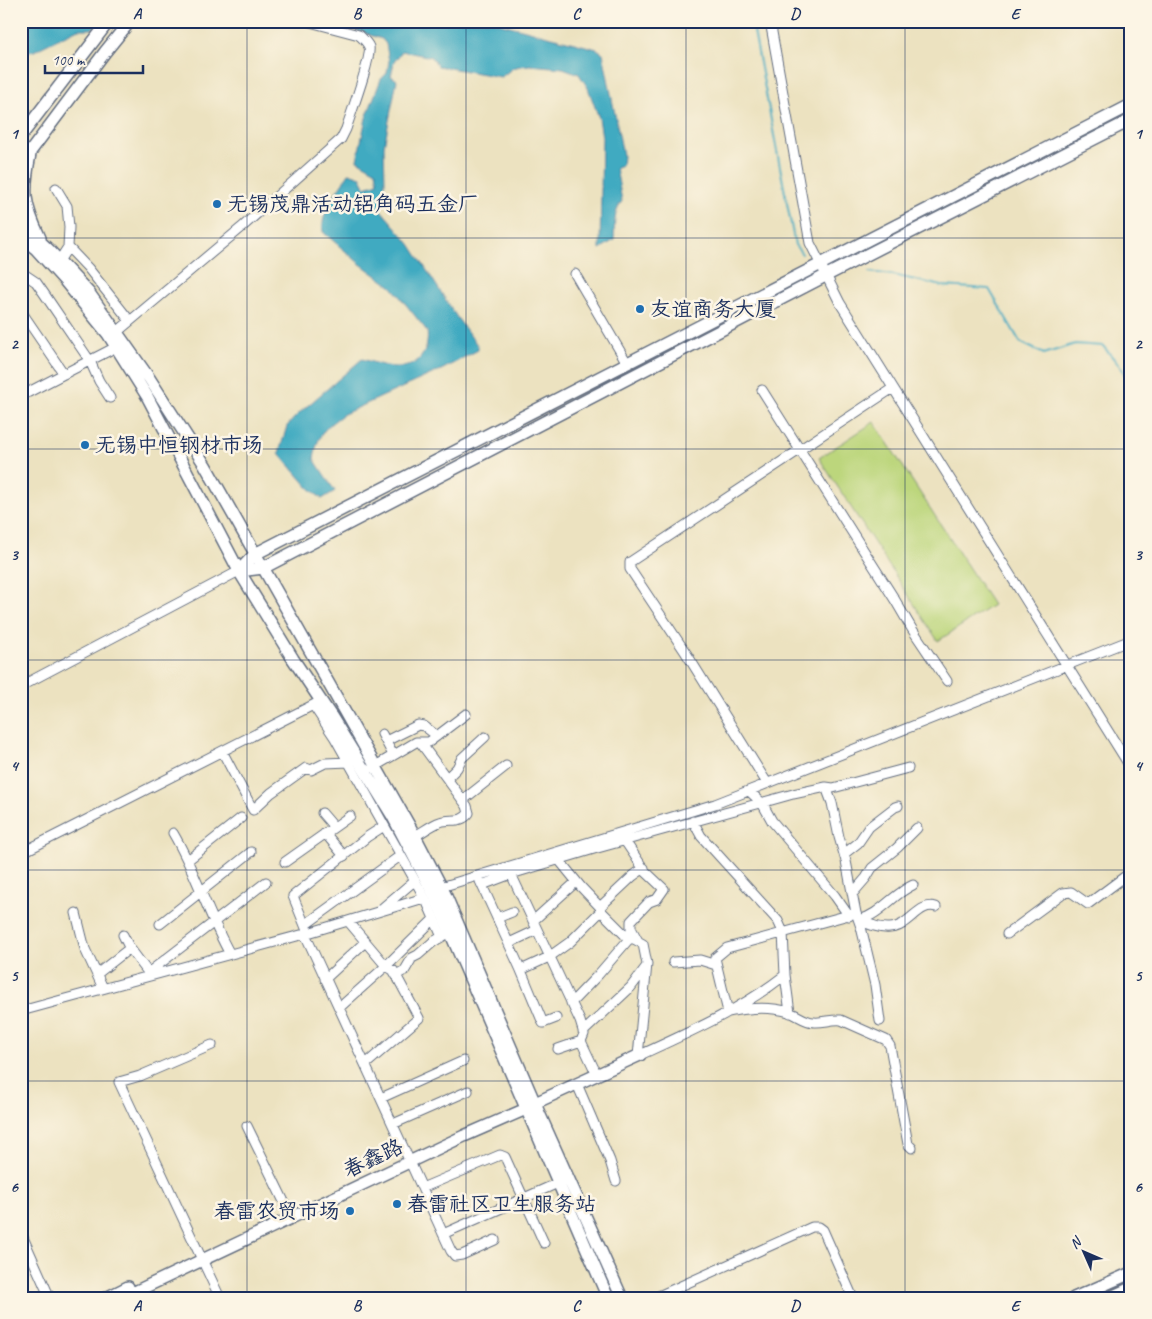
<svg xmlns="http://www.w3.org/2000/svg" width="1152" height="1319" font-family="Caveat,'LXGW WenKai TC',sans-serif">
<rect width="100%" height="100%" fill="#fcf5e5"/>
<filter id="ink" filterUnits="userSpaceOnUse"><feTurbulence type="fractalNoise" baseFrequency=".02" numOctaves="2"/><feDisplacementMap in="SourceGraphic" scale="10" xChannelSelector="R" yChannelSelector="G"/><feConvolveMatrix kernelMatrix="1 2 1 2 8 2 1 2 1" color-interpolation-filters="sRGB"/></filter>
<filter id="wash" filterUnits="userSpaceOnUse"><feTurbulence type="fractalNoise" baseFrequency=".0096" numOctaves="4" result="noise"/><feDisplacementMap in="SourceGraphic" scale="20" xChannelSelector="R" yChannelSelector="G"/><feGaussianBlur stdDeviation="1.12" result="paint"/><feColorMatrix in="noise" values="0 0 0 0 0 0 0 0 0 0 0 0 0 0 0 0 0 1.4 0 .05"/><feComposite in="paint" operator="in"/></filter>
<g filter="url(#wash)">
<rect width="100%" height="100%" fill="#ece2c0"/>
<!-- green -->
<path fill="#bcd67b" stroke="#6c826c" d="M 874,422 L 993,605 L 938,641 L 819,458 Z"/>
<!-- water -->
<path fill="#41aac1" stroke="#2e6c90" d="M 21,21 L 101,21 L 92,29 L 78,29 L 34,51 L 21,54 Z
M 327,21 L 491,21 L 597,49 L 603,53 L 623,155 L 622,166 L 616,168 L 622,201 C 613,213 615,225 614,240 L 600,249 L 602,137 L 599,118 L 588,88 L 579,74 L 563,68 L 530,65 L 520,66 L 513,68 L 501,77 L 438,66 L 431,57 L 402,51 L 394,62 L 391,76 L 397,80 L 384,146 L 385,183 L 380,209 L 410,244 L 458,319 L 478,346 L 478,350 L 443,369 L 344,414 C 325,427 317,435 314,459 L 335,491 L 322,499 L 309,488 L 279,453 L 287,426 L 298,414 L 362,359 C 373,362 385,367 397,367 C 418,368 430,351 427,331 L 392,287 L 359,263 L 323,232 C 320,212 338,190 349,173 L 361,177 L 365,187 L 378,183 L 376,171 L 357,160 L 366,118 L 381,79 L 387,73 L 389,61 L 386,44 L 382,39 Z"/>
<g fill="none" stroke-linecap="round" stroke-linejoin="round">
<!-- stream -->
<path stroke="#41aac1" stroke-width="2" d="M 752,21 L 795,245 L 802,254
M 869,272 L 893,275 L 942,286 L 989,289 L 1020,342 L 1044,354 L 1075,344 L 1103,346 L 1120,366 L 1131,385"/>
</g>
</g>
<g filter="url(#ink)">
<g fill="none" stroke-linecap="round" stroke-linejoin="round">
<!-- minor casing -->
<g stroke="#646e80" stroke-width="11">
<path id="minor" d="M 770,21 L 810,243 L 840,303 L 1131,768
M 56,188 L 67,206 L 69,227 L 68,247 L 59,261
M 68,247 L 88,268 L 130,321
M 21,272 L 36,282 L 43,292 L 90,361 L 99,381 L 110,398
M 575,274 L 627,363
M 21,311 L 64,374
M 117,332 L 241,228 L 341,139 L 346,129 C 350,116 372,57 369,47 C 367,42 363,39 359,35 L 306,21
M 762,390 L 895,600 L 912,629 L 947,681
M 21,396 L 120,345
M 21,686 L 239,571
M 313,705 L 335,738 L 426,900 L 442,937
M 382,734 L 393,755
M 386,741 L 418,725 L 424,726 L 437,736
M 222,751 L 253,810 L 271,793 L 306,768 L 311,770 L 325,763 L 349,762
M 372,768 L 416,742 L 429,742 L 466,714
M 447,778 L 457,768 L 462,758 L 485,737
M 767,783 L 686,653 L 630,569 L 630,562 L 893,388
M 826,787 L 832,803 L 839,837 L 846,861 L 856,913 L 861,927 L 875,985 L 880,1021
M 749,791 L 762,803 L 772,821 L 835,896 L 849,916
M 463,800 L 506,766
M 322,813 L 334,827
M 173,833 C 196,872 208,915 230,954
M 325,833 L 344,856
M 415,836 C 423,832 431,825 440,822 C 450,818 461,824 469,813 L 467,806 L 420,742
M 625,841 L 645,871 L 664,889 L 657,899 L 649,902 L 631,921 L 631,928 L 638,941
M 21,853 L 321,701
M 844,854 L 858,843 L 869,827 L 895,807 L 898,806
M 188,860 L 241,818
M 559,860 L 581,887 L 600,907 L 601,911 L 629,939 L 634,939 L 643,944 L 647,964 L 638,1056
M 285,862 L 350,816
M 511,874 L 580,1021 L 584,1034 L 581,1041 L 597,1075
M 480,881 L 520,968 L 543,1023 L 556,1018
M 482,885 L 511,874 L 594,849 L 793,794 L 826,787 L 833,788 L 908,768
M 441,887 L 715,804 L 1131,640
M 853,893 L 866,878 L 872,868 L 897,848 L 917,828
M 600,907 L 633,876 L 644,868
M 380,910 L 414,881
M 76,913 L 85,949 L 103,988
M 856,913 L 727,948 L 715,958 L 728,1012 C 747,1008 770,1006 789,1012 C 798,1015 805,1022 814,1022 C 823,1023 831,1019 841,1020 L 886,1040 L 890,1046 L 908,1144 L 912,1148
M 497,918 L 512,912
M 859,920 C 868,924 879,929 890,928 C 910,927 918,902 936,907
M 859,920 C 880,915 893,894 913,885
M 348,921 L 386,966 L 393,970 L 396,975 L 405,970 L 412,958 L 418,955 L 433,942 L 445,935
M 533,921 L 576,882
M 160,924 L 251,852
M 305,925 L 400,856
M 308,933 L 293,896 L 367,837 L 384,826
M 305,934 L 451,1251 L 455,1256 L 462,1255 L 495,1240
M 1007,934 L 1063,893 L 1071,892 L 1088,904 L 1131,872
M 123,935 L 129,947 L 150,975
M 509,943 L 537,930
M 673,962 L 700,960 L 716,965
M 521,970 L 549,957 L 570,942 L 601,911
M 97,974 L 130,948
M 150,975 L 153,969 L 266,882
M 785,975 L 790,1013
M 325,979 L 365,942
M 571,1003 L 598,975 L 629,939
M 339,1008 L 386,966 L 434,919
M 21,1011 L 308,933 L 424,898
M 583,1032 L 631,987 L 646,967
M 212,1045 L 140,1076 L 119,1082 L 220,1298
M 558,1049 L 581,1041
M 640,1055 C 690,1032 742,1009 785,975 L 783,932 L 778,921 L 701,836 L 693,821
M 366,1064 L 419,1018 L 396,975
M 577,1084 L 610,1161 L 616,1181
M 381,1098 L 463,1061
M 393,1124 L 468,1091
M 247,1126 L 292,1218
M 422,1188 L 500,1155 L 505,1157 L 544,1243
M 21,1233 L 50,1298
M 443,1234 L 558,1183
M 654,1298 L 812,1227 L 819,1227 L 823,1230 L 853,1298"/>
</g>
<!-- major casing -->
<g stroke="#646e80" stroke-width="14">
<path id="major" d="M 21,136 L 109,21
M 30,154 C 23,191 23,203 40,238
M 21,164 L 105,52 L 130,21
M 21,224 L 49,250 L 89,293 L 149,378 L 205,465 L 415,836 L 445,894 L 539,1113 L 622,1298
M 21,237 L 36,249 L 65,281 L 108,334 L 147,396 L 239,571 L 293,659 L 331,716 L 392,815 L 435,897 L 608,1298
M 239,571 L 255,554 L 1131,105
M 239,571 L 263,568 L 829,274 L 1131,120
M 106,1298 L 128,1287
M 122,1298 L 464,1136 L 526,1109 L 535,1103 L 640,1055
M 1074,1298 L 1131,1273
M 1109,1298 L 1131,1288"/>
</g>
<!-- minor -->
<use href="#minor" stroke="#fff" stroke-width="9"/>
<!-- major -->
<use href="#major" stroke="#fff" stroke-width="11"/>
</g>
</g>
<!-- grid -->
<path fill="none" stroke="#1b2f5e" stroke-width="1" stroke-opacity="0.55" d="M 247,21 L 247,1298M 466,21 L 466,1298M 686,21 L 686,1298M 905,21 L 905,1298M 21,238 L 1131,238M 21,449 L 1131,449M 21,660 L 1131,660M 21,870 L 1131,870M 21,1081 L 1131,1081"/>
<!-- markers -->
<g fill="#1f6fb2" stroke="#fcf5e5" stroke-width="2">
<circle cx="217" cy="204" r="5"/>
<circle cx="640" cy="309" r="5"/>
<circle cx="85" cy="445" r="5"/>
<circle cx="397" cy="1204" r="5"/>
<circle cx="350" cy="1211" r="5"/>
</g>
<g text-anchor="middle" stroke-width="5" stroke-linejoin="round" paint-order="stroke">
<!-- poi labels -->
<g font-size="21" fill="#1b2f5e" stroke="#fcf5e5" text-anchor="start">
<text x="227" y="211">无锡茂鼎活动铝角码五金厂</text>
<text x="650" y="316">友谊商务大厦</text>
<text x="95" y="452">无锡中恒钢材市场</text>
<text x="407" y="1211">春雷社区卫生服务站</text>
<text x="340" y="1218" text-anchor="end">春雷农贸市场</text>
</g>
<!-- street labels -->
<g font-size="21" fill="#1b2f5e" stroke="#fcf5e5">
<text transform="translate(373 1158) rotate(-25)" y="7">春鑫路</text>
</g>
</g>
<!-- margin -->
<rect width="1152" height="1319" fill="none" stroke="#fcf5e5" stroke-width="55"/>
<!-- north arrow -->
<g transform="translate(1084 1252) rotate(315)" stroke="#fcf5e5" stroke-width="4" paint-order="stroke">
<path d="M0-4L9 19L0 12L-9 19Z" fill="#1b2f5e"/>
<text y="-8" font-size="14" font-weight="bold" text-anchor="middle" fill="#1b2f5e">N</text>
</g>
<!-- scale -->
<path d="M45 65v8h98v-8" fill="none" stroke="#1b2f5e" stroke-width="2.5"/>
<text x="52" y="65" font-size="15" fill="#1b2f5e" stroke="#fcf5e5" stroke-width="4" paint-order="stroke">100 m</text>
<rect x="28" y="28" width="1096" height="1264" fill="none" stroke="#1b2f5e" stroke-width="2"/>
<g font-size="16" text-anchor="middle" font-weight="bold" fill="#1b2f5e">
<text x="137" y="19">A</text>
<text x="357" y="19">B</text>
<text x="576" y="19">C</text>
<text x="795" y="19">D</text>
<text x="1015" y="19">E</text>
<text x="14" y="139">1</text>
<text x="1138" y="139">1</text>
<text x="14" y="349">2</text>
<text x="1138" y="349">2</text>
<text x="14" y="560">3</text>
<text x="1138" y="560">3</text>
<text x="14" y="771">4</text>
<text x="1138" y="771">4</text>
<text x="14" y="981">5</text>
<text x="1138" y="981">5</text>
<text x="14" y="1192">6</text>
<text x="1138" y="1192">6</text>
<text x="137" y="1311">A</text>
<text x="357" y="1311">B</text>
<text x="576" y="1311">C</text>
<text x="795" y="1311">D</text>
<text x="1015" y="1311">E</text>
</g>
</svg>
